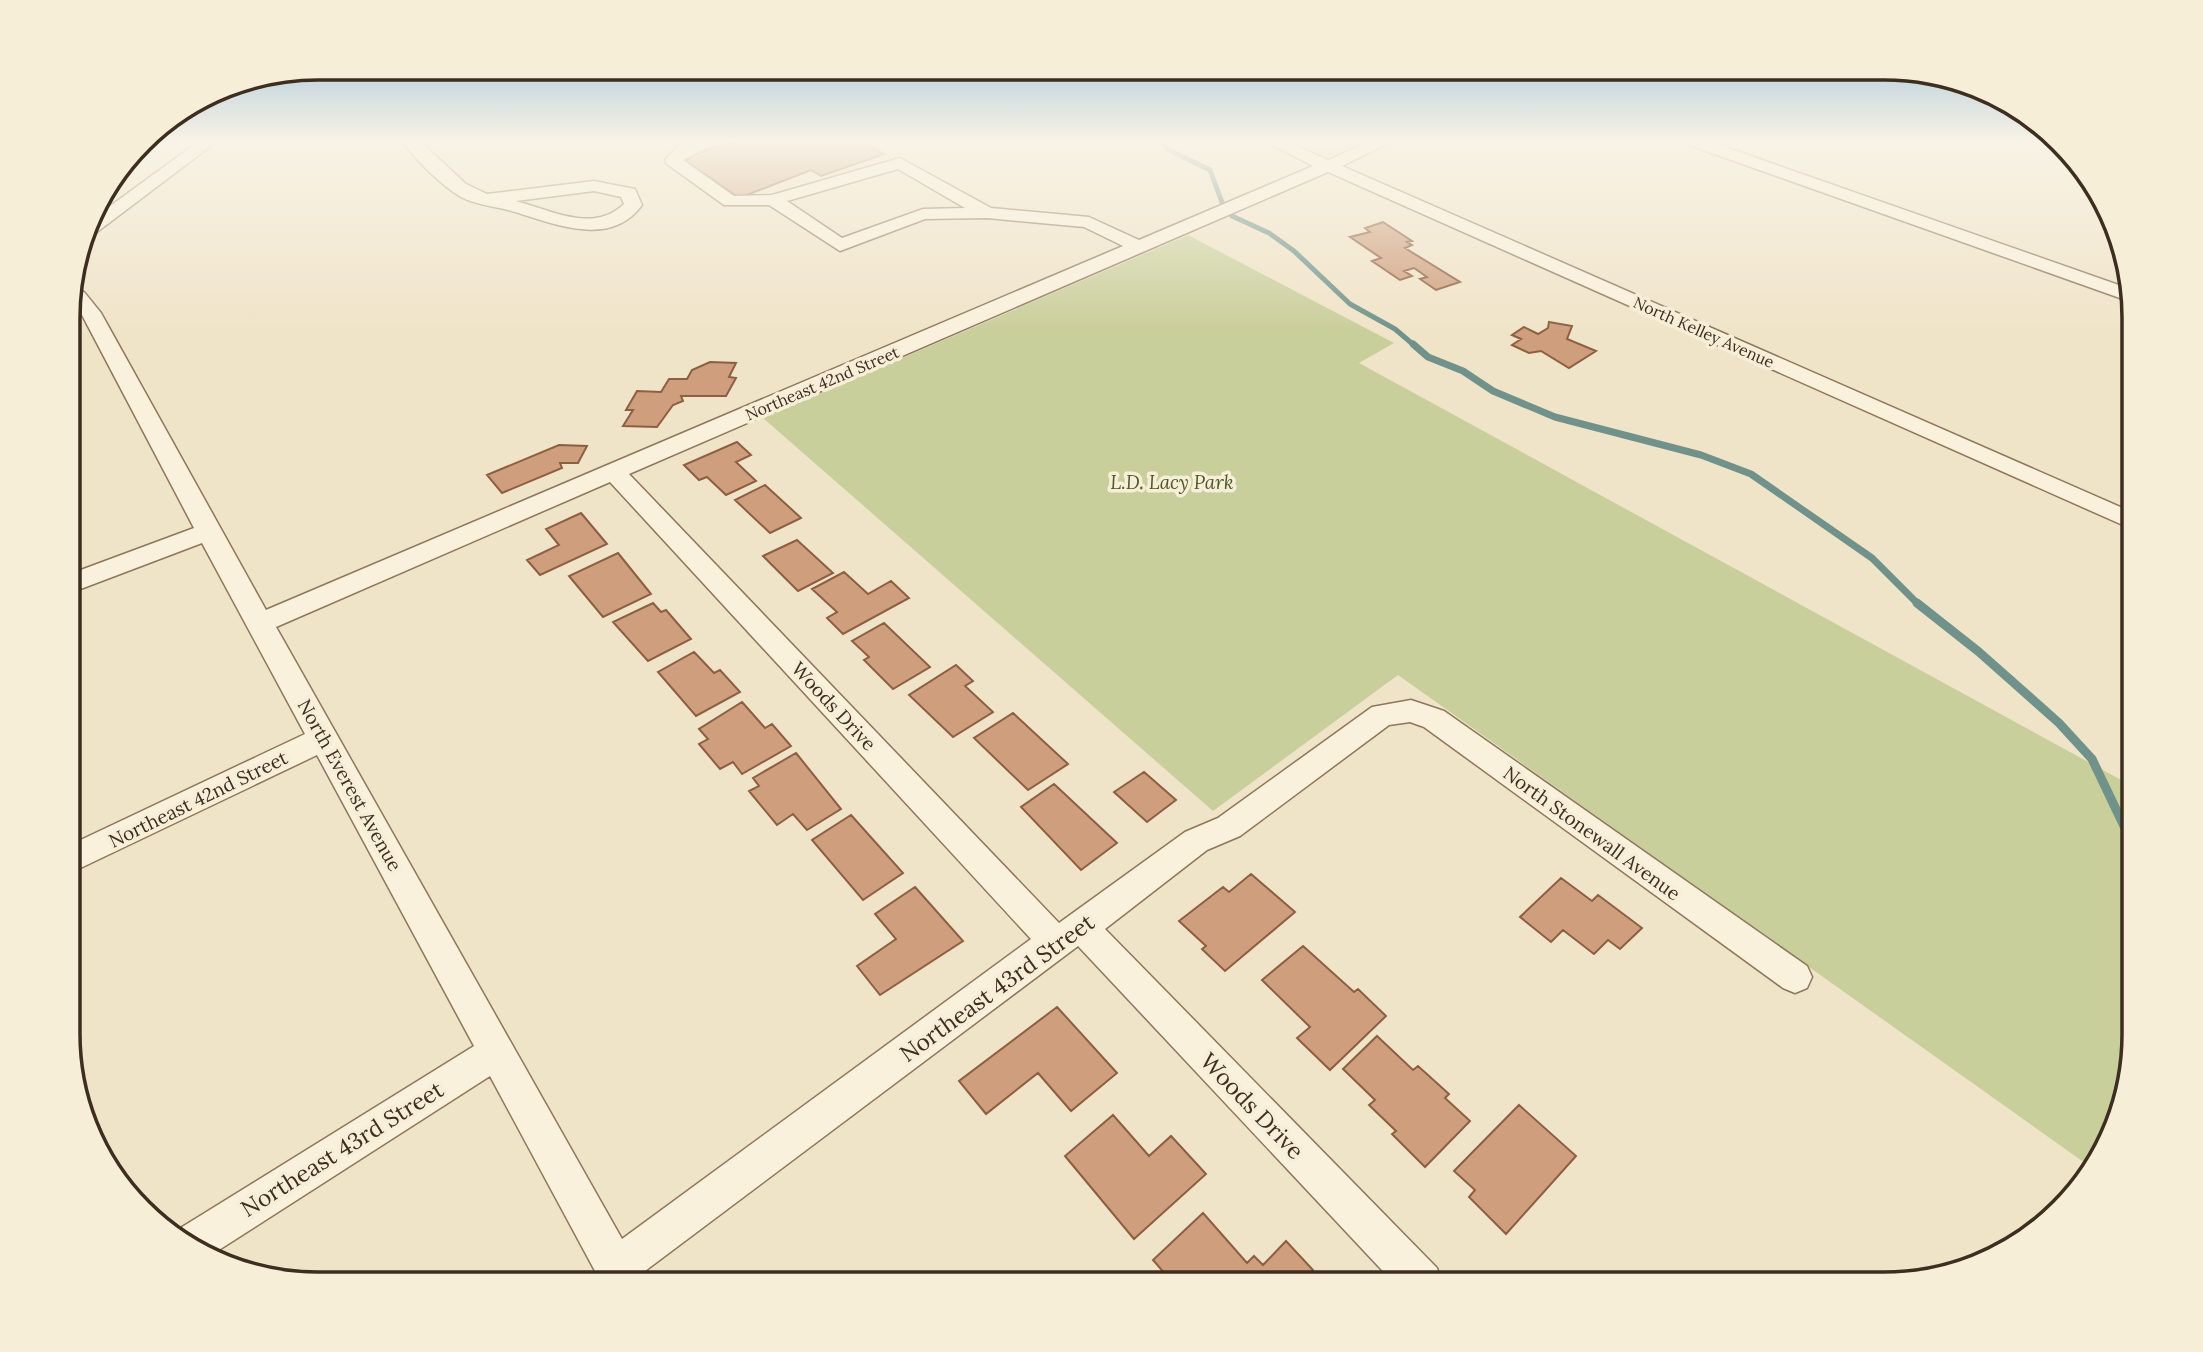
<svg xmlns="http://www.w3.org/2000/svg" width="2203" height="1352" font-family="Lora,serif">
<rect width="100%" height="100%" fill="#f0e4c8"/>
<!-- green -->
<path fill="#c9cf9b" d="M 1298,142 L 1363,142 L 1330,156 Z
M 1188,235 L 1394,343 L 1359,363 L 2134,787 L 2134,1049 L 2101,1159 L 2092,1168 L 1398,675 L 1213,811 L 763,418 Z"/>
<g fill="none" stroke-linecap="round" stroke-linejoin="round">
<!-- stream-far2 -->
<path stroke="#6f938a" stroke-width="5" d="M 1161,142 L 1169,150 L 1210,170 L 1223,205
M 1232,216 L 1269,233 L 1294,251 L 1350,304 L 1395,329 L 1415,346"/>
<!-- stream-far1 -->
<path stroke="#6f938a" stroke-width="7" d="M 1413,344 L 1428,357 L 1463,371 L 1493,391 L 1555,417 L 1701,455 L 1751,474 L 1872,558 L 1919,605"/>
<!-- stream -->
<path stroke="#6f938a" stroke-width="9" d="M 1917,603 L 1979,652 L 2059,723 L 2092,759 L 2134,847"/>
</g>
<!-- building -->
<path fill="#cf9f7d" stroke="#8d5f41" stroke-width="2" d="M 732,142 L 862,142 L 884,154 L 821,176 L 811,170 L 739,198 L 686,161 L 692,155 Z
M 1383,222 L 1412,241 L 1407,242 L 1412,245 L 1405,248 L 1460,282 L 1436,290 L 1420,279 L 1427,277 L 1414,268 L 1404,271 L 1412,276 L 1400,280 L 1372,261 L 1381,258 L 1350,237 L 1370,232 L 1365,228 Z
M 1549,322 L 1572,326 L 1567,339 L 1596,351 L 1569,368 L 1541,351 L 1529,353 L 1512,345 L 1521,339 L 1512,335 L 1524,327 L 1538,334 L 1548,328 Z
M 710,362 L 736,363 L 729,377 L 736,378 L 726,396 L 681,396 L 683,401 L 673,405 L 657,427 L 623,426 L 633,410 L 626,410 L 637,391 L 661,392 L 669,379 L 687,379 L 692,370 Z
M 737,442 L 751,455 L 736,462 L 756,481 L 726,495 L 707,477 L 699,480 L 684,465 Z
M 559,445 L 587,446 L 578,463 L 560,463 L 562,468 L 502,493 L 487,475 Z
M 765,485 L 801,518 L 770,533 L 735,500 Z
M 581,513 L 607,544 L 540,575 L 527,560 L 559,545 L 546,529 Z
M 797,540 L 833,573 L 798,591 L 763,556 Z
M 618,553 L 651,594 L 603,617 L 569,576 Z
M 844,572 L 868,594 L 891,581 L 909,598 L 843,634 L 827,618 L 837,612 L 812,589 Z
M 653,603 L 661,612 L 666,610 L 691,639 L 648,661 L 613,622 Z
M 884,623 L 930,667 L 893,689 L 864,660 L 869,657 L 852,641 Z
M 694,652 L 714,673 L 720,670 L 740,692 L 696,716 L 658,672 Z
M 956,665 L 973,681 L 965,686 L 993,712 L 953,737 L 909,695 Z
M 742,702 L 765,728 L 772,724 L 791,746 L 742,774 L 733,762 L 720,769 L 699,744 L 708,739 L 699,729 Z
M 1013,713 L 1068,764 L 1028,790 L 974,738 Z
M 796,753 L 841,809 L 807,830 L 793,814 L 777,825 L 749,791 L 759,786 L 753,778 Z
M 1144,772 L 1176,800 L 1147,822 L 1114,792 Z
M 1054,784 L 1117,843 L 1081,870 L 1021,807 Z
M 851,815 L 903,873 L 863,900 L 812,840 Z
M 1251,874 L 1295,912 L 1225,971 L 1202,949 L 1206,946 L 1179,921 L 1223,887 L 1229,892 Z
M 1561,878 L 1592,901 L 1598,895 L 1642,928 L 1620,949 L 1608,940 L 1594,954 L 1563,930 L 1551,942 L 1520,917 Z
M 915,887 L 963,941 L 880,995 L 857,966 L 896,939 L 875,914 Z
M 1303,946 L 1354,992 L 1358,989 L 1386,1016 L 1330,1070 L 1297,1038 L 1310,1027 L 1262,980 Z
M 1057,1007 L 1117,1073 L 1071,1111 L 1038,1073 L 986,1114 L 959,1081 Z
M 1377,1036 L 1413,1070 L 1418,1066 L 1449,1094 L 1445,1098 L 1470,1121 L 1425,1167 L 1392,1134 L 1396,1131 L 1369,1105 L 1375,1100 L 1343,1069 Z
M 1519,1105 L 1576,1156 L 1506,1234 L 1469,1197 L 1475,1190 L 1454,1171 Z
M 1113,1115 L 1149,1156 L 1171,1136 L 1206,1174 L 1134,1239 L 1065,1156 Z
M 1203,1213 L 1247,1263 L 1254,1256 L 1263,1265 L 1286,1241 L 1313,1270 L 1301,1283 L 1173,1283 L 1153,1260 Z"/>
<g fill="none" stroke-linecap="round" stroke-linejoin="round">
<!-- minor casing -->
<g stroke="#8d765c" stroke-width="3">
<path id="minor" d="M 198,142 L 216,142 L 93,235 L 86,236 L 91,220 Z
M 403,142 L 421,142 L 466,184 L 487,194 L 594,181 L 635,189 L 642,205 C 609,250 551,222 508,210 C 493,206 476,205 461,197 C 441,185 417,161 403,142 ZM 594,191 L 621,197 L 624,204 C 593,234 551,210 516,201 Z
M 694,142 L 719,142 L 683,160 L 734,196 L 772,195 L 900,158 L 991,208 L 1089,217 L 1139,240 L 1313,166 L 1266,142 L 1288,142 L 1328,160 L 1369,142 L 1391,142 L 1342,166 L 2134,513 L 2134,530 L 1328,172 L 629,474 L 1059,923 L 1185,832 L 1218,818 L 1372,707 L 1411,700 L 1444,711 L 1807,966 L 1812,977 L 1807,988 L 1795,993 L 1783,988 L 1424,727 L 1410,722 L 1389,725 L 1240,836 L 1207,850 L 1105,929 L 1437,1268 L 1442,1283 L 1394,1283 L 1078,946 L 641,1274 L 644,1284 L 602,1284 L 490,1076 L 211,1255 L 193,1250 L 174,1232 L 474,1046 L 317,755 L 70,873 L 70,845 L 305,734 L 202,543 L 70,593 L 70,574 L 194,528 L 81,313 L 70,301 L 71,285 L 84,292 L 101,313 L 266,610 L 1123,246 L 1084,227 L 987,218 L 925,219 L 840,251 L 769,205 L 724,205 L 667,164 L 665,160 L 677,147 ZM 898,169 L 965,208 L 923,209 L 842,238 L 787,201 ZM 610,482 L 1031,939 L 622,1239 L 276,627 Z
M 1687,142 L 1711,142 L 2130,289 L 2134,303 L 1689,145 Z"/>
</g>
<!-- minor -->
<use href="#minor" fill="#faf1dc" fill-rule="evenodd"/>
</g>
<!-- sky -->
<linearGradient id="sky" x2="0" y2="1"><stop stop-color="#8fbad6"/><stop offset="0.43" stop-color="#f8f3e6"/><stop offset="1" stop-color="#f8f3e6" stop-opacity="0"/></linearGradient>
<rect width="2203" height="331" fill="url(#sky)"/>
<g text-anchor="middle" stroke-width="7" stroke-linejoin="round" paint-order="stroke">
<!-- far-street labels -->
<g font-size="16" fill="#3d2e20" stroke="#f7eed8">
<text transform="translate(1704 332) rotate(24)" y="6">North Kelley Avenue</text>
<text transform="translate(822 383) rotate(-23)" y="6">Northeast 42nd Street</text>
</g>
<!-- park labels -->
<g font-size="19" font-style="italic" fill="#4d5a26" stroke="#f7eed8">
<text x="1172" y="489">L.D. Lacy Park</text>
</g>
<!-- street labels -->
<g font-size="19" fill="#3d2e20" stroke="#f7eed8">
<text transform="translate(834 706) rotate(47)" y="7">Woods Drive</text>
<text transform="translate(350 785) rotate(61)" y="7">North Everest Avenue</text>
<text transform="translate(198 799) rotate(-26)" y="7">Northeast 42nd Street</text>
<text transform="translate(1592 833) rotate(36)" y="7">North Stonewall Avenue</text>
</g>
<!-- near-street labels -->
<g font-size="23" fill="#3d2e20" stroke="#f7eed8">
<text transform="translate(997 988) rotate(-36)" y="8">Northeast 43rd Street</text>
<text transform="translate(1252 1106) rotate(46)" y="8">Woods Drive</text>
<text transform="translate(342 1149) rotate(-32)" y="8">Northeast 43rd Street</text>
</g>
</g>
<!-- crop -->
<path d="M0 0H2203V1352H0ZM318 80H1884A238 238 0 0 1 2122 318V1034A238 238 0 0 1 1884 1272H318A238 238 0 0 1 80 1034V318A238 238 0 0 1 318 80Z" fill="#f7eed8" fill-rule="evenodd"/>
<path fill="none" stroke="#3d2e20" stroke-width="3.5" d="M318 80H1884A238 238 0 0 1 2122 318V1034A238 238 0 0 1 1884 1272H318A238 238 0 0 1 80 1034V318A238 238 0 0 1 318 80Z"/>
</svg>
